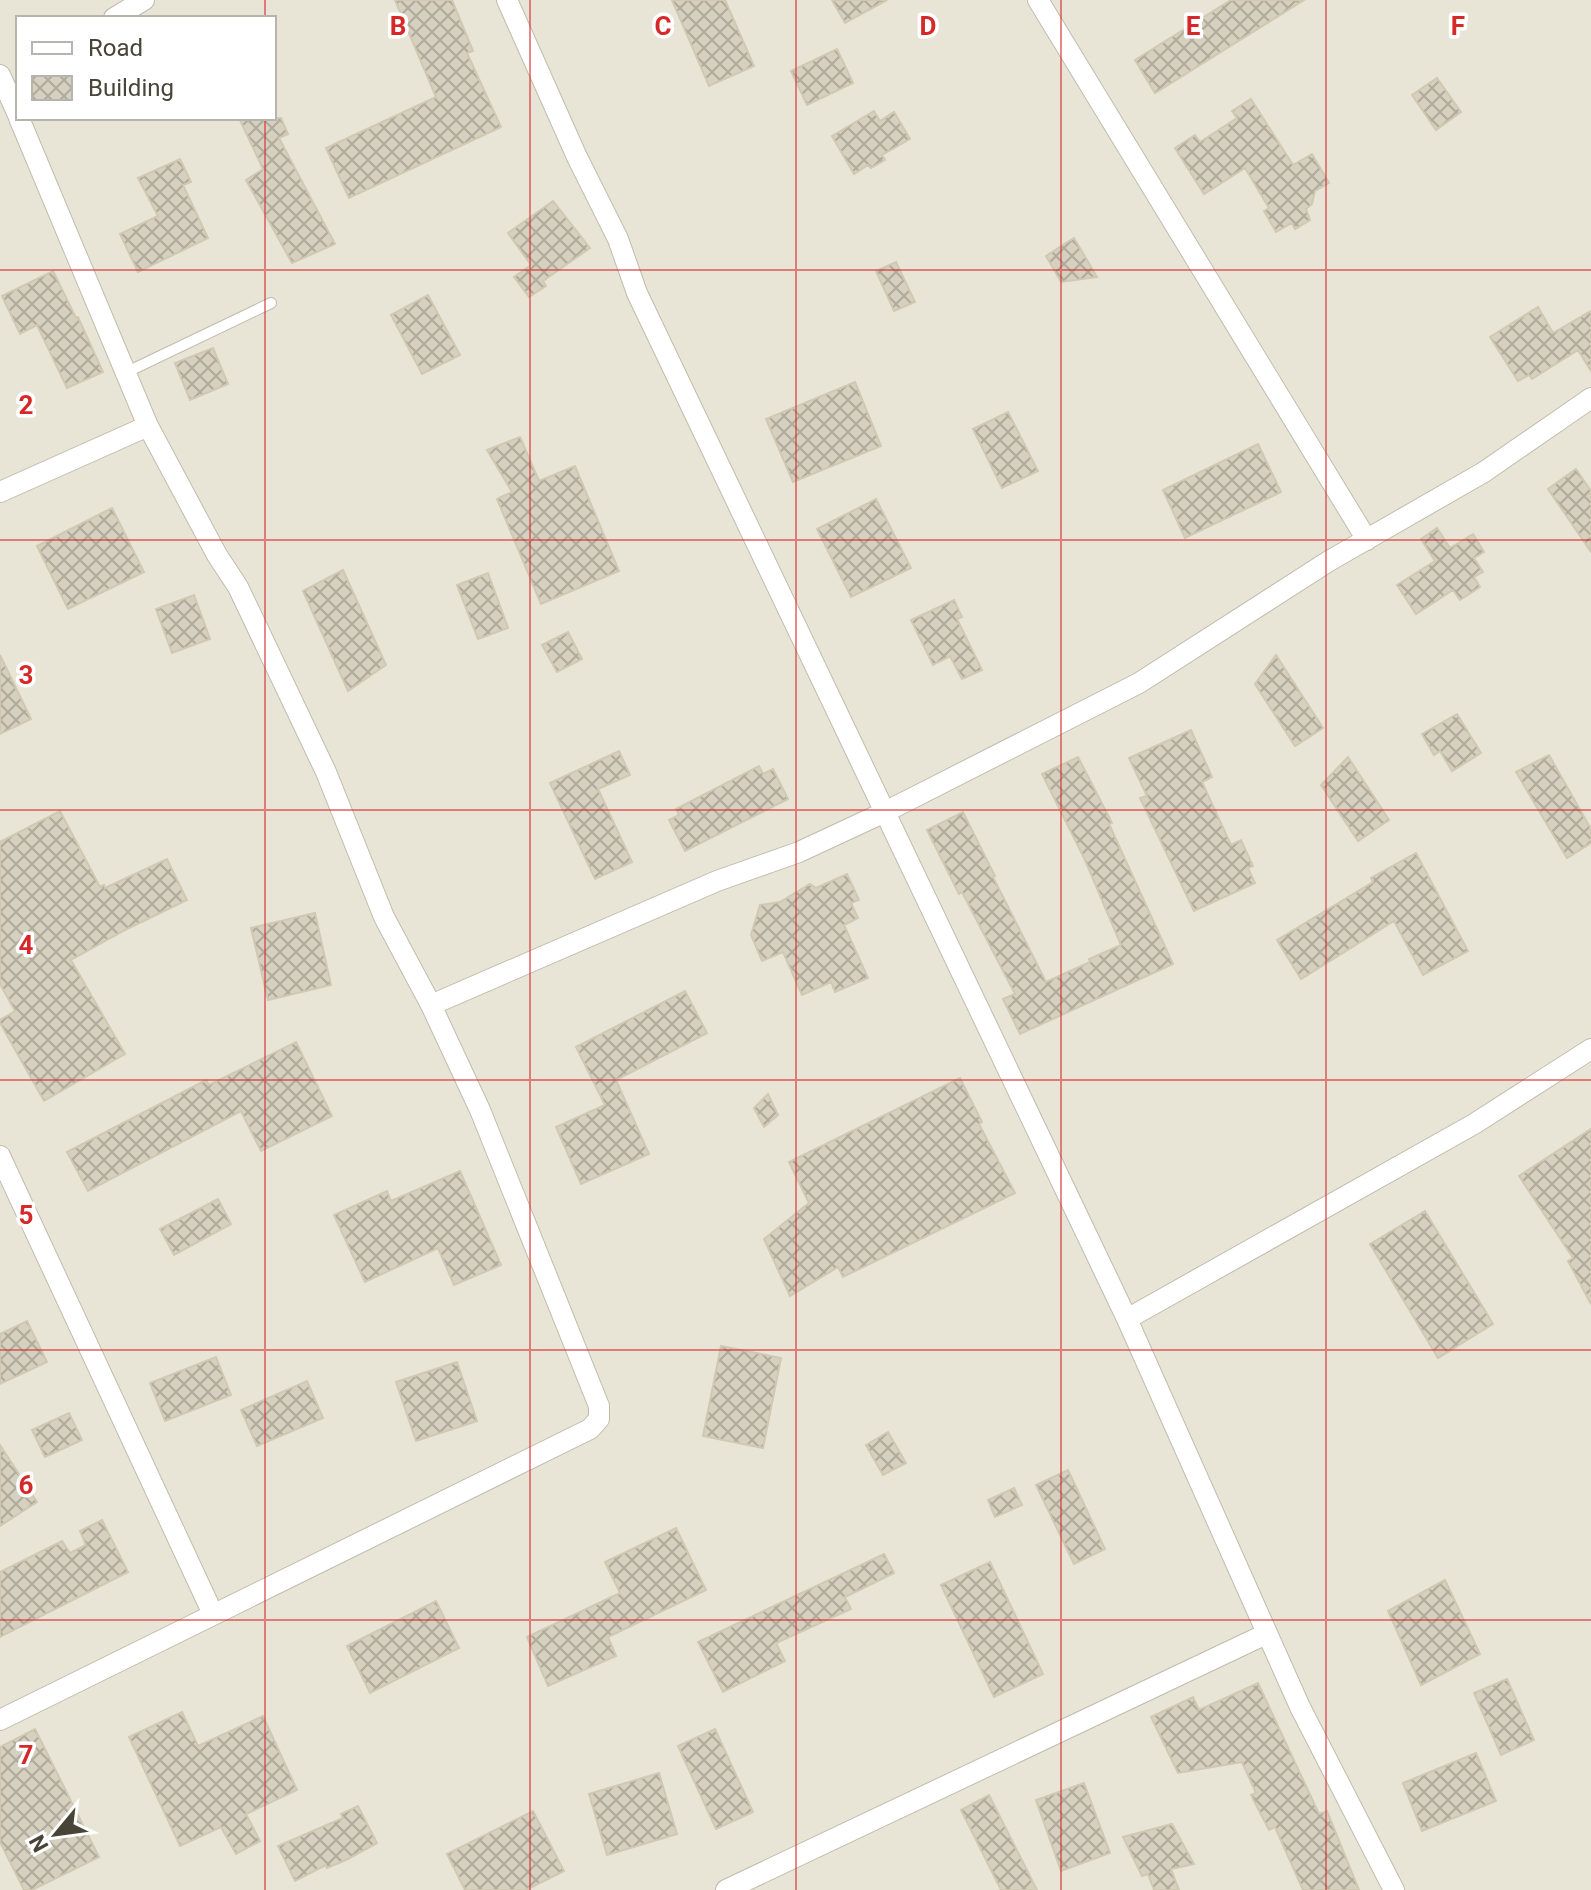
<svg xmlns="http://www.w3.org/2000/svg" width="1591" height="1890" font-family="Roboto,sans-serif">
<defs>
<pattern id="building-cross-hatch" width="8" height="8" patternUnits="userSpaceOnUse" patternTransform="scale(2)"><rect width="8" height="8" fill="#d6d0bf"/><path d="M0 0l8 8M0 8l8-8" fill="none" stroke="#b0aa9c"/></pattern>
</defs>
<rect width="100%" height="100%" fill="#f4f2e9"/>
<!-- residential -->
<path fill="#e8e5d7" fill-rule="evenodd" d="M 0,0 L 1591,0 L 1591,1890 L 0,1890 ZM 18,18 L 274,18 L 274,118 L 18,118 Z"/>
<!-- building -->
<path fill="url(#building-cross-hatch)" stroke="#d0c9b2" stroke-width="2" d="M 395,0 L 452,0 L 473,51 L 467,53 L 501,127 L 349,198 L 326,148 L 436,97 Z
M 672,0 L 725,0 L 754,66 L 709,86 Z
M 832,0 L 887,0 L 845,23 Z
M 1231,0 L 1304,0 L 1155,93 L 1135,60 Z
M 837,49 L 853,83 L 807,105 L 791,71 Z
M 1437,78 L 1461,112 L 1436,130 L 1412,95 Z
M 1251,99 L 1293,165 L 1312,154 L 1329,183 L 1315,191 L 1312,204 L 1306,209 L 1310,220 L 1295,229 L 1292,223 L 1276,232 L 1264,211 L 1269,208 L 1245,168 L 1204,194 L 1175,148 L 1195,135 L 1200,142 L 1237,118 L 1232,111 Z
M 874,111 L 880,121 L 894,112 L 910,139 L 882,155 L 885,160 L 871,168 L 868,165 L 854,174 L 832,136 Z
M 239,118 L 281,118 L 288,134 L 279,138 L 335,244 L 292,263 L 246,180 L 263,169 Z
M 180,159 L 191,182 L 183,185 L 208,238 L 138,272 L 120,234 L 158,216 L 138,178 Z
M 553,201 L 590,248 L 543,281 L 546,286 L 529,297 L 514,277 L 531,265 L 508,233 Z
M 1074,238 L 1097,277 L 1061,282 L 1046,256 Z
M 896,262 L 915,302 L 894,311 L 876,271 Z
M 53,271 L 76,318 L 78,317 L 103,372 L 67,388 L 37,325 L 20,334 L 2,296 Z
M 428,295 L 460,355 L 422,374 L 391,315 Z
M 1538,307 L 1553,333 L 1591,311 L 1591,371 L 1578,350 L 1532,379 L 1529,375 L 1518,381 L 1490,337 Z
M 213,348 L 228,384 L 190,400 L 175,363 Z
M 855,382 L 881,446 L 793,482 L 766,419 Z
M 1008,412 L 1038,471 L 1002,488 L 973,429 Z
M 520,437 L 539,481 L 575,466 L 619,571 L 541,604 L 497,499 L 512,492 L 487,450 Z
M 1258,444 L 1281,492 L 1185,538 L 1163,490 Z
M 1576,469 L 1591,491 L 1591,552 L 1548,489 Z
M 876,499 L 911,568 L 851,597 L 817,529 Z
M 112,508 L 144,572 L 68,609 L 37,546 Z
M 1437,528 L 1450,548 L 1473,534 L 1484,552 L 1474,558 L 1483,572 L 1474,577 L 1480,587 L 1460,600 L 1453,590 L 1416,614 L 1397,585 L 1435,561 L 1421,539 Z
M 343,570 L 386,665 L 348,691 L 303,591 Z
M 488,573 L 508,628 L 478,639 L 457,585 Z
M 194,595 L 210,639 L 172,653 L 156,609 Z
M 954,600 L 962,617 L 957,619 L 982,670 L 962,679 L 950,656 L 933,665 L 911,620 Z
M 568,632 L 582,659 L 557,672 L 542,645 Z
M 0,655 L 31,719 L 0,734 Z
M 1276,655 L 1323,728 L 1295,746 L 1255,684 Z
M 1457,714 L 1481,753 L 1452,771 L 1440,751 L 1434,755 L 1422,734 Z
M 1191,730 L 1212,777 L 1202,782 L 1231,845 L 1241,840 L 1253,866 L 1248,868 L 1255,883 L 1194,911 L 1140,798 L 1147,796 L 1129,758 Z
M 619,751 L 630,775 L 598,789 L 632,862 L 595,879 L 550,783 Z
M 1549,755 L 1591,829 L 1591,843 L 1567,858 L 1516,772 Z
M 1078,757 L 1112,823 L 1109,824 L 1173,964 L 1020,1034 L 1003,999 L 1015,994 L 962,892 L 959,894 L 927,830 L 963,812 L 995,876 L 993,877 L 1046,982 L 1090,962 L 1089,959 L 1121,945 L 1085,860 L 1042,774 Z
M 1348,757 L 1389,820 L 1358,841 L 1321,785 Z
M 759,766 L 763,774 L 773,769 L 788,799 L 685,851 L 669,820 L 679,815 L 676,809 Z
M 60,811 L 100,887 L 104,885 L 105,888 L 167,859 L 187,900 L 127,929 L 71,960 L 125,1054 L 44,1101 L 0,1023 L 0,1020 L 15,1011 L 0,984 L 0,842 Z
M 1416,853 L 1468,951 L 1423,975 L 1394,921 L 1301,979 L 1277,940 L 1373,882 L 1371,878 Z
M 847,874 L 859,900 L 851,903 L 858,918 L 844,925 L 868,978 L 835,992 L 831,982 L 802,995 L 783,952 L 762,961 L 751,935 L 760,905 L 780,902 L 810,884 L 816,888 Z
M 315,913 L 331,985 L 268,1000 L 251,928 Z
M 685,991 L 707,1033 L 616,1080 L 649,1154 L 581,1184 L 556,1127 L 605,1105 L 576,1047 Z
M 296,1042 L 332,1116 L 261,1151 L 241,1111 L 88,1191 L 67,1152 L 206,1080 L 209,1085 Z
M 960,1078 L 982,1122 L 979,1124 L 1015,1193 L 843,1277 L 838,1267 L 790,1296 L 764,1239 L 809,1203 L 789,1162 Z
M 768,1094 L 778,1115 L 764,1127 L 754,1108 Z
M 1591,1129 L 1591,1304 L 1568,1261 L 1573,1258 L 1519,1176 Z
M 460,1171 L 501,1265 L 454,1285 L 438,1248 L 365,1282 L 334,1215 L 387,1191 L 391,1201 Z
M 218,1199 L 231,1224 L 174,1255 L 160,1229 Z
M 1425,1211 L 1493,1324 L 1438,1358 L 1370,1244 Z
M 27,1321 L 47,1362 L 0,1384 L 0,1334 Z
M 721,1346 L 781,1358 L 763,1448 L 703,1436 Z
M 216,1357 L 231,1395 L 165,1421 L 150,1383 Z
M 457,1362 L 477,1421 L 416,1441 L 396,1382 Z
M 307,1381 L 323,1418 L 257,1446 L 241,1410 Z
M 69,1413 L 82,1440 L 45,1457 L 32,1430 Z
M 888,1432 L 906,1463 L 883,1475 L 866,1445 Z
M 0,1445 L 37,1502 L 0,1526 Z
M 1068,1470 L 1105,1549 L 1074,1564 L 1036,1485 Z
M 1014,1488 L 1022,1505 L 995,1517 L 988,1500 Z
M 102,1520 L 128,1572 L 0,1637 L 0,1572 L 62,1541 L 70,1553 L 86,1545 L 80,1531 Z
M 676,1528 L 706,1590 L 608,1637 L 616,1656 L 548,1686 L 527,1637 L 620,1593 L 605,1562 Z
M 884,1554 L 894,1573 L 845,1597 L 851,1609 L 776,1643 L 785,1661 L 723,1692 L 698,1642 Z
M 990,1562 L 1043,1674 L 994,1697 L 941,1585 Z
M 1445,1580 L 1480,1654 L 1421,1685 L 1388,1611 Z
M 436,1601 L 459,1648 L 370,1693 L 347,1646 Z
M 1507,1679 L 1534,1740 L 1501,1755 L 1474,1693 Z
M 1258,1683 L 1319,1814 L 1327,1811 L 1359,1890 L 1303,1890 L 1275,1827 L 1269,1830 L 1251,1795 L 1256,1793 L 1242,1762 L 1178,1773 L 1151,1717 L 1193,1697 L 1199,1710 Z
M 182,1712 L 198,1746 L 263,1716 L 297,1790 L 246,1814 L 260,1841 L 236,1854 L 221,1827 L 180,1846 L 129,1737 Z
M 35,1729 L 99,1857 L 32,1890 L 24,1890 L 0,1842 L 0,1747 Z
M 715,1729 L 753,1812 L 716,1829 L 678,1746 Z
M 1476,1753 L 1496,1801 L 1422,1831 L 1403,1783 Z
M 659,1773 L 677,1834 L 607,1855 L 589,1794 Z
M 1084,1783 L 1110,1853 L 1061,1871 L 1036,1800 Z
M 989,1795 L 1037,1890 L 1001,1890 L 961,1810 Z
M 358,1806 L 377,1843 L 346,1860 L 327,1868 L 326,1865 L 295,1881 L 278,1846 L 343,1818 L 341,1814 Z
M 533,1811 L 564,1871 L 526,1890 L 465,1890 L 447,1854 Z
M 1172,1824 L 1194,1864 L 1171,1869 L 1179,1890 L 1154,1890 L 1148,1874 L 1142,1876 L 1123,1837 Z"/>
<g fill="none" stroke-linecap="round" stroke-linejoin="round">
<!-- service casing -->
<g stroke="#c0bcac" stroke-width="12">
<path id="service" d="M 127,372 L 271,303"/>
</g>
<!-- minor casing -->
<g stroke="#c0bcac" stroke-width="22">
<path id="minor" d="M 507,0 L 577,157 L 618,239 L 637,293 L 1127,1319
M 1038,0 L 1367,540
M 114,18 L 144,0
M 0,75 L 18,115
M 0,492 L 148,426
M 431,1005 L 717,881 L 799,852 L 885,812 L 1139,683 L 1329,561 L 1484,472 L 1591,398
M 0,1156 L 213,1614
M 0,1720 L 590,1429 L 599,1419 L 599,1406 L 480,1110 L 431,1005 L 384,917 L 326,772 L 238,587 L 217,555 L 148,426 L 19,118
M 726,1890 L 1266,1634
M 1394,1890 L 1300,1707 L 1127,1319 L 1474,1124 L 1591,1049"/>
</g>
<!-- service -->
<use href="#service" stroke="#fff" stroke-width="10"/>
<!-- minor -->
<use href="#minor" stroke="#fff" stroke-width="20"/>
</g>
<!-- grid -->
<path fill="none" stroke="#d62828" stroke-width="2" stroke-opacity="0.55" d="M 265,0 L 265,18M 530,0 L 530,1890M 796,0 L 796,1890M 1061,0 L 1061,1890M 1326,0 L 1326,1890M 265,118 L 265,1890M 0,270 L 1591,270M 0,540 L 1591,540M 0,810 L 1591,810M 0,1080 L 1591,1080M 0,1350 L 1591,1350M 0,1620 L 1591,1620"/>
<g font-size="26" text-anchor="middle" font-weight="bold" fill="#d62828" stroke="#fff" stroke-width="7" stroke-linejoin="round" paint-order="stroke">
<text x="398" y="35">B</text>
<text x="663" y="35">C</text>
<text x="928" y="35">D</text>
<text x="1193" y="35">E</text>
<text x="1458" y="35">F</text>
<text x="26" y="414">2</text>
<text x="26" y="684">3</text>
<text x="26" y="954">4</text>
<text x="26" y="1224">5</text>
<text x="26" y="1494">6</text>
<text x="26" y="1764">7</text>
</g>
<!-- legend -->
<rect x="16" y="16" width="260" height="104" fill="#ffffff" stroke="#b6b4af" stroke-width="2"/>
<rect x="32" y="42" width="40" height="12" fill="#ffffff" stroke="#b6b4af" stroke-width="2"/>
<text x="88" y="56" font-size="24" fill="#484437">Road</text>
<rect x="32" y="76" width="40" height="24" fill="url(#building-cross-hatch)" stroke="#b6b4af" stroke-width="2"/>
<text x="88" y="96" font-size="24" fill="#484437">Building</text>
<!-- north arrow -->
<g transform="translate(56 1834) rotate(241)" stroke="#ffffff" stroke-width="6" paint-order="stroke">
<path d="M0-6L14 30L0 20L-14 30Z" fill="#484437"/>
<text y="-12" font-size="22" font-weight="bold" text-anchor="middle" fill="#484437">N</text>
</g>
</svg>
